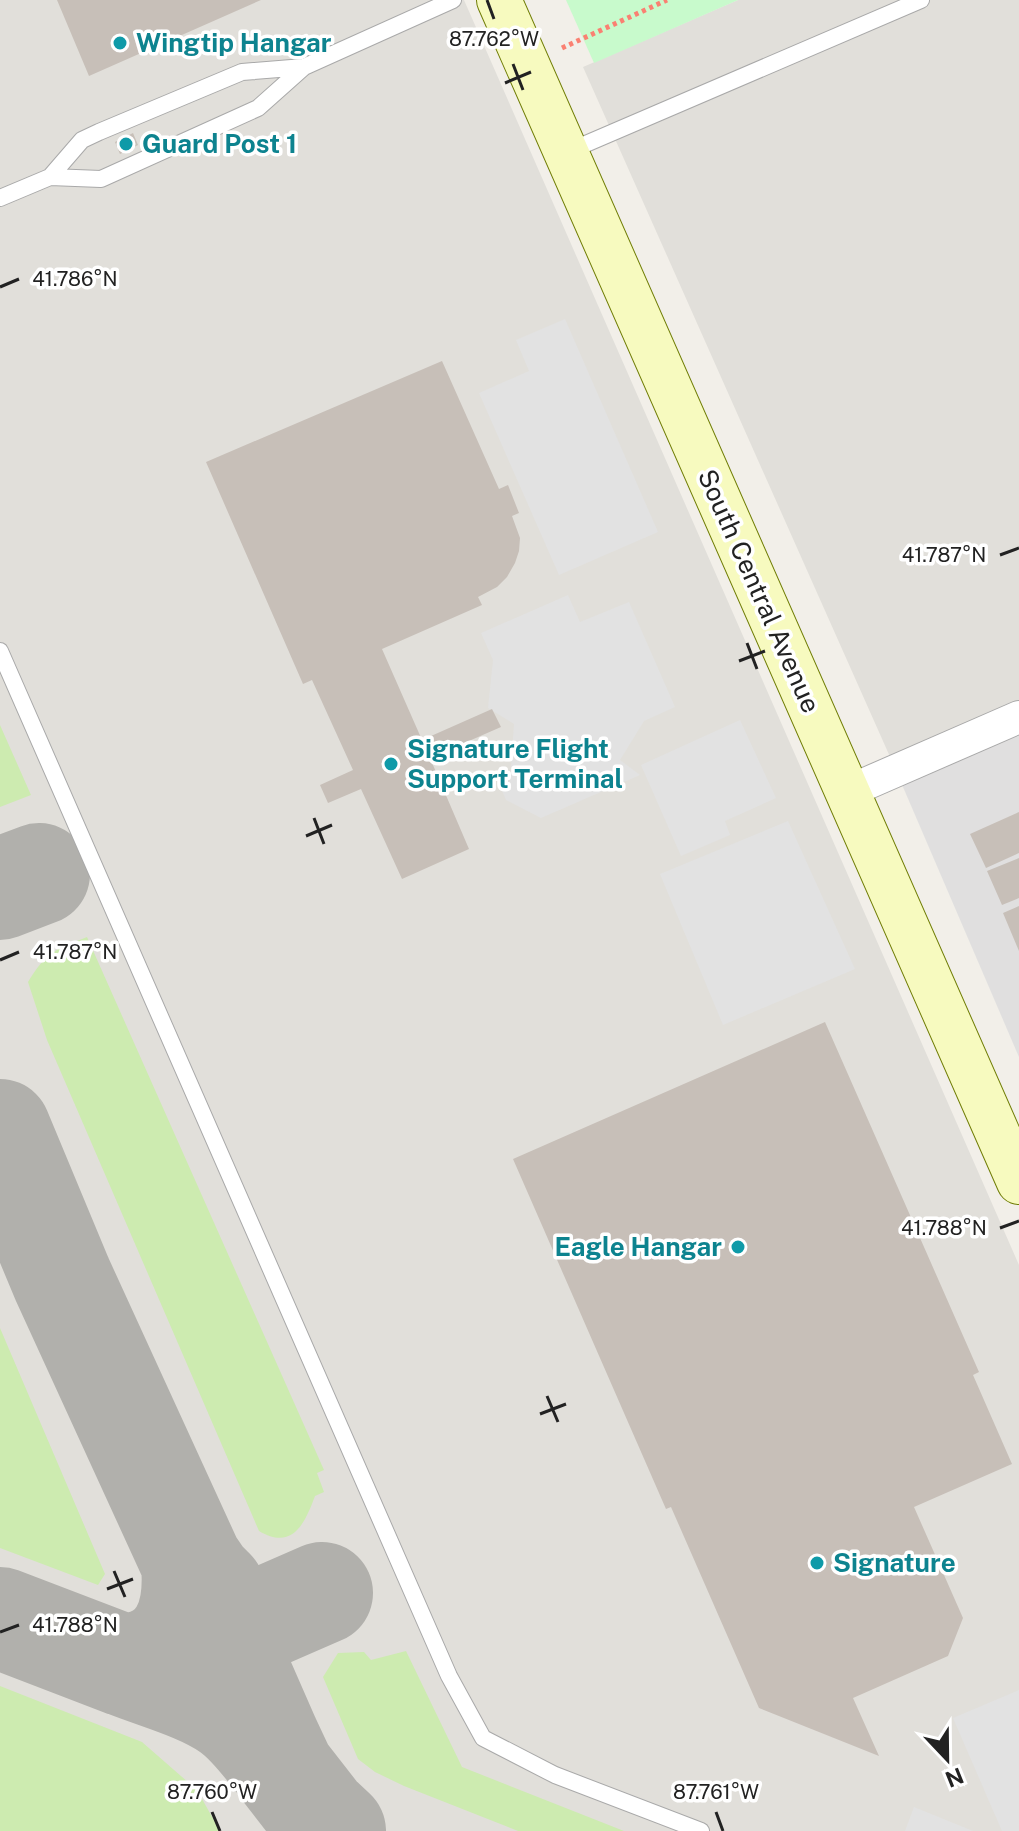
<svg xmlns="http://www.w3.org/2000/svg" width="1019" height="1831" font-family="'Public Sans',sans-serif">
<rect width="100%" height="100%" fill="#f2efe9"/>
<!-- residential -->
<path fill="#e0dfdf" d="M 1019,703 L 1019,1057 L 891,759 Z"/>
<!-- airport -->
<path fill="#e1dfda" d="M 0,0 L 464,0 L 1019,1265 L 1019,1831 L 0,1831 Z
M 738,0 L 1019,0 L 1019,703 L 891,759 L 583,67 Z"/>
<!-- grass -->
<path fill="#cdebb0" d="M 0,725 L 31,795 L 0,807 Z
M 87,937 L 324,1470 L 317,1473 L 324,1492 L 315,1496 C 305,1523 293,1551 259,1531 L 47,1040 L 28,982 C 46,952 56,949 87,937 Z
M 0,1328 L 105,1574 L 98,1585 L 0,1548 Z
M 406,1651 L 462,1767 L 624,1831 L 518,1831 L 404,1786 L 375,1772 L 358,1759 L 323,1677 L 338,1653 L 364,1652 L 371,1660 Z
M 0,1686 L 142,1742 L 197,1790 L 220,1831 L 0,1831 Z"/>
<!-- park -->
<path fill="#c8facc" d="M 566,0 L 738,0 L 594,63 Z"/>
<!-- parking -->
<path fill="#e2e2e2" d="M 565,319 L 658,532 L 559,575 L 479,393 L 529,371 L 516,340 Z
M 568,595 L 580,622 L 629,602 L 675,707 L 644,721 L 620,760 L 640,775 L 541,818 L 506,800 L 500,786 L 510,781 L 514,724 L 488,708 L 493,660 L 481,633 Z
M 740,720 L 776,798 L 725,821 L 730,835 L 681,856 L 641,765 Z
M 788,821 L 855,969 L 723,1025 L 660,874 Z
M 1019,1690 L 1019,1831 L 1002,1831 L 953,1718 Z
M 914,1807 L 973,1831 L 905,1831 Z"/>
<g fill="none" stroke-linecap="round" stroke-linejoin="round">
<!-- taxiway -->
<path stroke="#b1b0ac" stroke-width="102" d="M 0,889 L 39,874
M 0,1130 L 62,1279 L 192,1563 L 269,1739 L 284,1771 L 319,1816 L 335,1831
M 214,1590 L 203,1579 L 192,1563 C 196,1615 182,1660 123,1665 C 158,1679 198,1689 229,1710 C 248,1723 262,1743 277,1761
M 0,1618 L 123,1665 L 138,1669 L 157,1665 L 322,1593"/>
</g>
<!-- building -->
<path fill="#c7bfb8" d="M 57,0 L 261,0 L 89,76 Z
M 133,133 L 138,145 L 120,154 L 115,142 Z
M 442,361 L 499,489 L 508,485 L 519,513 L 512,516 L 520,538 L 519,551 L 515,563 L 507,577 L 497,587 L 478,597 L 482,605 L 382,649 L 422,740 L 492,709 L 501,727 L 430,758 L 469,849 L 402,879 L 361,789 L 328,803 L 320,785 L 353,770 L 312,680 L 303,684 L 206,462 Z
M 1019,812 L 1019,853 L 986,868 L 970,834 Z
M 1019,858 L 1019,898 L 1002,905 L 987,871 Z
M 1019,906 L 1019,951 L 1003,913 Z
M 825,1022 L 979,1372 L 973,1375 L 1012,1464 L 914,1507 L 963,1618 L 948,1656 L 853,1698 L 879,1756 L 759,1708 L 671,1507 L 666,1509 L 513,1159 Z"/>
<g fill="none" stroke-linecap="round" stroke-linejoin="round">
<!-- service casing -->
<g stroke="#a9a9a9" stroke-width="18">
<path id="service" d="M 567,152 L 921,0
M 50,177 L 82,140 L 99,132 L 242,72 L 304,67
M 0,198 L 50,177 L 101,179 L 258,108 L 304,67 L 453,0
M 0,651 L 449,1676 L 483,1738 L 555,1775 L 701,1831"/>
</g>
<!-- minor casing -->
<g stroke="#a9a9a9" stroke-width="34">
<path id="minor" d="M 847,792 L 1019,717"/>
</g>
<!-- secondary casing -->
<g stroke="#707d05" stroke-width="46">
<path id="secondary" d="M 499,0 L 1019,1182"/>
</g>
<!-- path -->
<path stroke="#fa8072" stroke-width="5" stroke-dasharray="4 4" stroke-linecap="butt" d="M 562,48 L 667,0"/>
<!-- service -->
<use href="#service" stroke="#fff" stroke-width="16"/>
<!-- minor -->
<use href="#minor" stroke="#fff" stroke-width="32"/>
<!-- secondary -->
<use href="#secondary" stroke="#f7fabf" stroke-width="44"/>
</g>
<!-- ticks -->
<path fill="none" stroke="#222" stroke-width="3" d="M 487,0 L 494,19M 513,64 L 523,90M 505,83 L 531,72M 0,287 L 19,279M 1000,555 L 1019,548M 747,643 L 757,669M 739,661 L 765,651M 314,818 L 324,844M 306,836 L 332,825M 0,960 L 19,952M 1000,1228 L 1019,1221M 547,1396 L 558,1422M 540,1414 L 566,1404M 114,1571 L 125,1597M 107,1589 L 133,1579M 0,1632 L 19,1625M 212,1812 L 220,1831M 716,1812 L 723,1831"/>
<!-- markers -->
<g fill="#0f9aa8" stroke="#fff" stroke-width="3">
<circle cx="120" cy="43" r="8"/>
<circle cx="126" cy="144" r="8"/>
<circle cx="391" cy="764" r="8"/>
<circle cx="738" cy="1247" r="8"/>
<circle cx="817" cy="1563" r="8"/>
</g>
<g text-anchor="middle" stroke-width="7" stroke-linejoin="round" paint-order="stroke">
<!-- culture labels -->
<g font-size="26" font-weight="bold" fill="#0d838f" stroke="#fff" text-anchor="start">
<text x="136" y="52">Wingtip Hangar</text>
<text x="142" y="153">Guard Post 1</text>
<text x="407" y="758">Signature Flight<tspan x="407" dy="30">Support Terminal</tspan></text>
<text x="722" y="1256" text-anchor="end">Eagle Hangar</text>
<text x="833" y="1572">Signature</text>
</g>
<!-- street labels -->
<g font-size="26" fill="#222" stroke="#fff">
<text transform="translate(759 591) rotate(66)" y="9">South Central Avenue</text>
</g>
</g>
<g font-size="20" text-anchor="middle" fill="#222" stroke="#fff" stroke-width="7" stroke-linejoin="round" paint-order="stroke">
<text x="494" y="46">87.762°W</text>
<text x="75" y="286">41.786°N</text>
<text x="944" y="562">41.787°N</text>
<text x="75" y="959">41.787°N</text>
<text x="944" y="1235">41.788°N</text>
<text x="75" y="1632">41.788°N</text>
<text x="212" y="1799">87.760°W</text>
<text x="716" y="1799">87.761°W</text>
</g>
<!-- north arrow -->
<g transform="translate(947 1759) rotate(158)" stroke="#ffffff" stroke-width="6" paint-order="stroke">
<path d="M0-6L14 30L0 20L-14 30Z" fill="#222222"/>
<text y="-12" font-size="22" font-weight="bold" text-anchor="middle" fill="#222222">N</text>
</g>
</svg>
